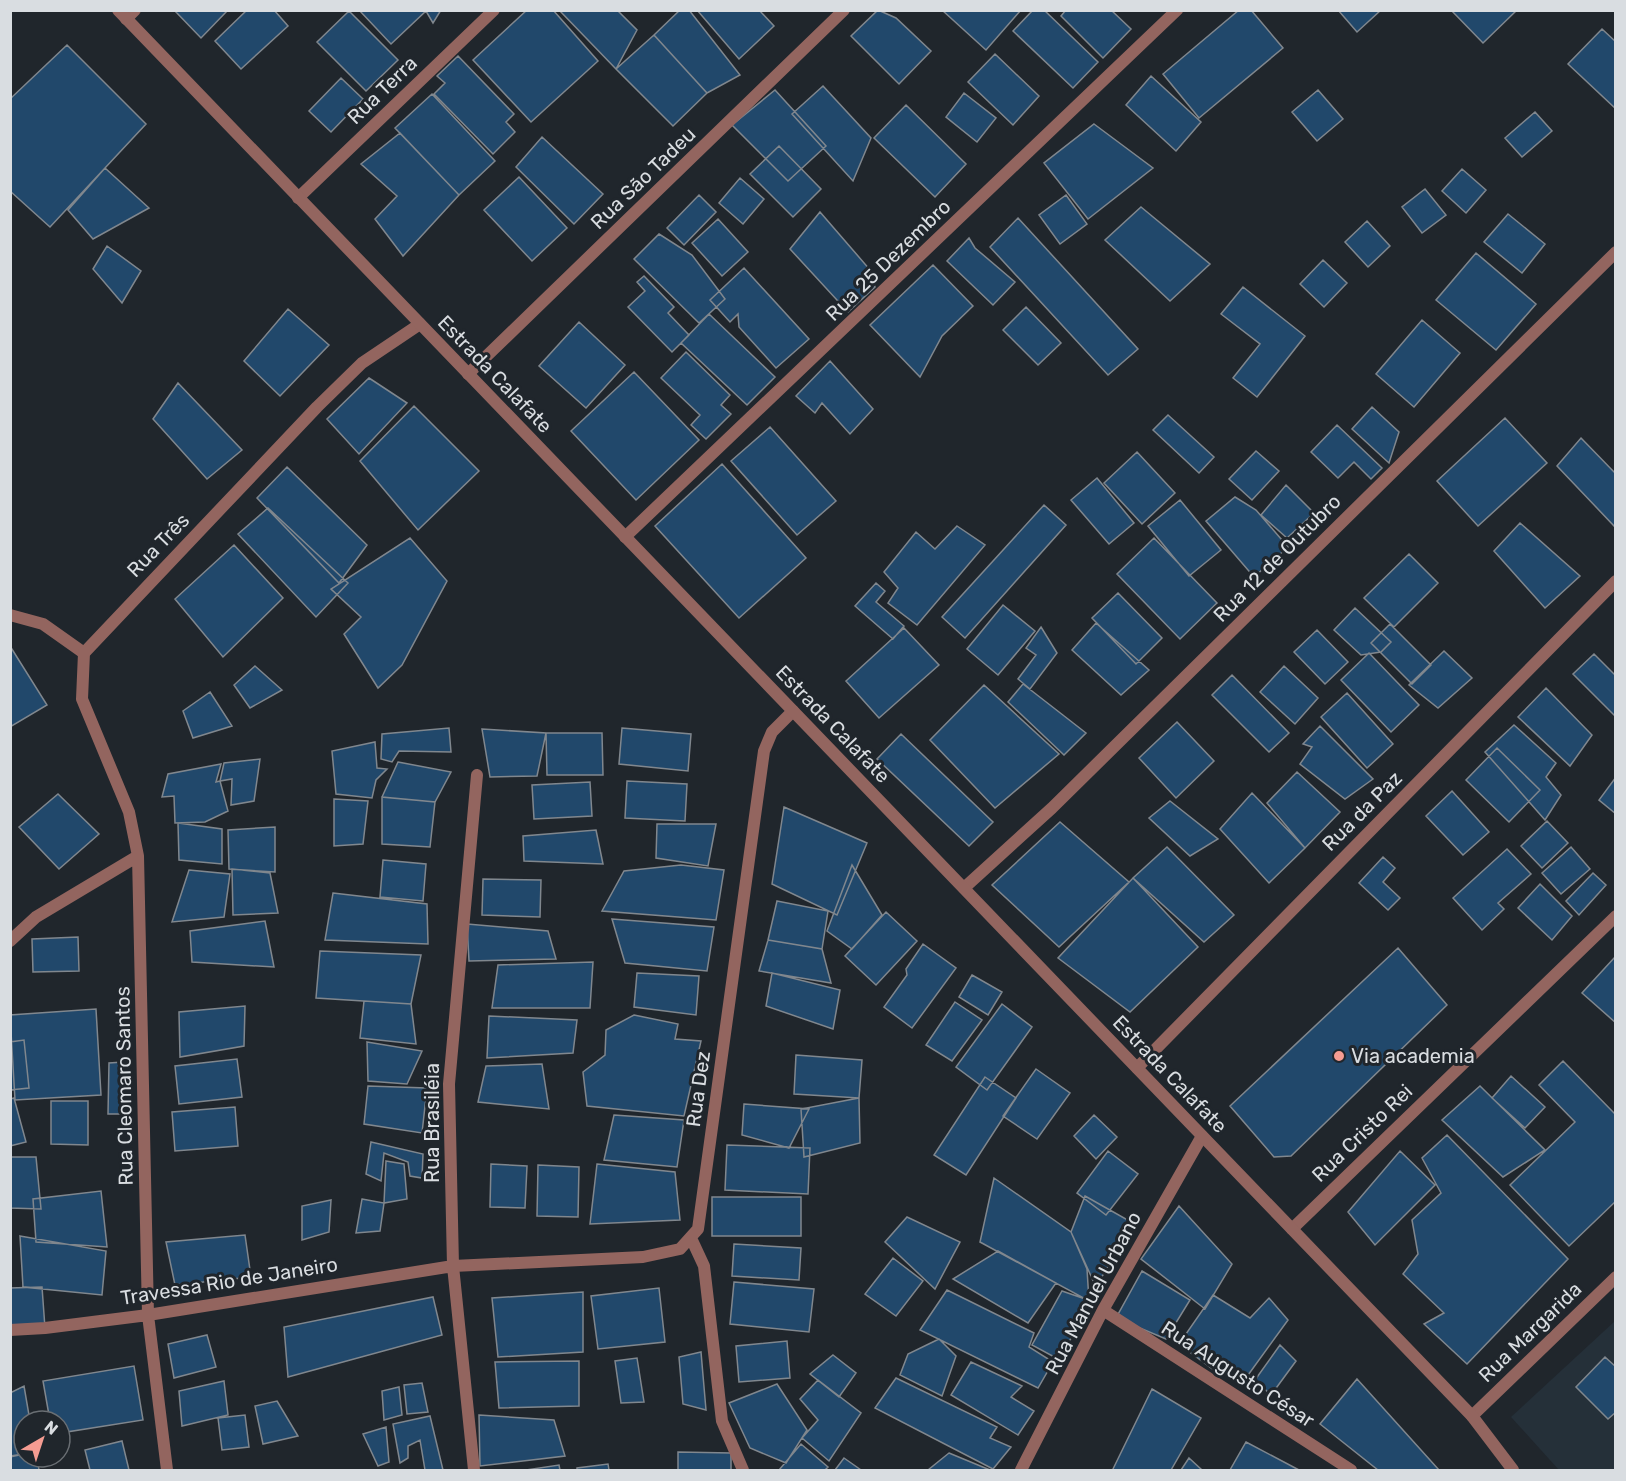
<svg xmlns="http://www.w3.org/2000/svg" width="1626" height="1481" font-family="Rubik,sans-serif">
<rect width="100%" height="100%" fill="#20262c"/>
<!-- built -->
<path fill="#253039" d="M 1615,1321 L 1615,1470 L 1559,1470 L 1511,1417 Z"/>
<!-- building -->
<path fill="#21486b" stroke="#80878e" stroke-width="1.5" d="M 178,10 L 228,10 L 201,38 L 176,12 Z
M 247,10 L 274,10 L 288,26 L 241,69 L 215,41 Z
M 359,10 L 441,10 L 433,23 L 426,11 L 391,44 Z
M 527,10 L 553,10 L 598,61 L 531,122 L 473,60 Z
M 559,10 L 617,10 L 637,30 L 616,69 Z
M 680,10 L 689,10 L 740,75 L 707,93 L 654,35 Z
M 697,10 L 759,10 L 774,26 L 739,59 Z
M 878,10 L 896,18 L 931,51 L 899,84 L 851,36 Z
M 942,10 L 1021,10 L 986,50 Z
M 1033,10 L 1044,10 L 1098,62 L 1073,88 L 1013,31 Z
M 1066,10 L 1111,10 L 1131,29 L 1103,58 L 1061,16 Z
M 1239,10 L 1251,10 L 1283,48 L 1199,118 L 1163,74 Z
M 1338,10 L 1381,10 L 1357,32 Z
M 1451,10 L 1517,10 L 1483,43 Z
M 349,11 L 398,60 L 366,91 L 317,42 Z
M 1602,29 L 1616,42 L 1616,109 L 1568,64 Z
M 654,35 L 707,93 L 673,126 L 616,69 Z
M 67,45 L 146,124 L 50,227 L 10,191 L 10,99 Z
M 995,54 L 1039,96 L 1013,125 L 968,82 Z
M 458,56 L 514,114 L 506,122 L 515,132 L 493,154 L 434,94 L 445,83 L 437,76 Z
M 1151,76 L 1201,122 L 1176,151 L 1126,105 Z
M 341,78 L 363,99 L 331,132 L 309,111 Z
M 823,86 L 871,138 L 853,181 L 792,114 Z
M 775,90 L 826,146 L 788,181 L 732,125 Z
M 1318,90 L 1343,119 L 1317,141 L 1292,112 Z
M 964,93 L 996,118 L 977,142 L 946,117 Z
M 432,94 L 495,161 L 459,195 L 395,128 Z
M 906,105 L 966,164 L 935,197 L 874,138 Z
M 1535,112 L 1552,131 L 1522,157 L 1505,138 Z
M 1094,124 L 1153,168 L 1088,219 L 1044,163 Z
M 400,133 L 459,195 L 403,256 L 375,219 L 397,196 L 361,164 Z
M 542,137 L 603,194 L 574,224 L 516,167 Z
M 779,146 L 821,189 L 793,217 L 750,174 Z
M 105,168 L 149,208 L 93,239 L 68,210 Z
M 1462,169 L 1486,190 L 1466,213 L 1442,191 Z
M 519,177 L 567,228 L 532,261 L 484,210 Z
M 740,178 L 764,199 L 743,224 L 719,203 Z
M 1425,189 L 1446,215 L 1422,233 L 1402,207 Z
M 699,195 L 716,212 L 684,245 L 667,228 Z
M 1066,195 L 1087,224 L 1060,244 L 1039,215 Z
M 1141,207 L 1210,264 L 1170,301 L 1105,240 Z
M 820,212 L 871,271 L 875,287 L 848,312 L 790,249 Z
M 1508,214 L 1545,244 L 1522,273 L 1484,242 Z
M 1018,218 L 1138,349 L 1108,375 L 990,247 Z
M 718,219 L 748,252 L 722,276 L 692,243 Z
M 1367,221 L 1390,246 L 1368,267 L 1345,242 Z
M 659,234 L 692,255 L 725,299 L 699,323 L 634,259 Z
M 969,238 L 975,248 L 1015,282 L 993,305 L 947,261 Z
M 107,246 L 141,271 L 122,303 L 93,269 Z
M 1476,253 L 1536,304 L 1496,350 L 1436,300 Z
M 1323,260 L 1347,283 L 1324,307 L 1300,284 Z
M 933,265 L 973,306 L 942,336 L 920,377 L 870,325 Z
M 744,268 L 809,339 L 776,368 L 739,327 L 738,314 L 730,322 L 710,300 Z
M 644,276 L 674,307 L 668,313 L 689,335 L 672,352 L 628,307 L 645,291 L 637,282 Z
M 1243,287 L 1305,336 L 1257,397 L 1233,378 L 1260,344 L 1221,314 Z
M 1026,307 L 1061,343 L 1038,365 L 1003,330 Z
M 288,309 L 329,345 L 280,396 L 244,361 Z
M 709,314 L 775,377 L 747,405 L 681,343 Z
M 1422,320 L 1460,353 L 1414,407 L 1376,374 Z
M 579,322 L 625,365 L 586,408 L 539,366 Z
M 686,352 L 730,395 L 721,405 L 731,414 L 706,439 L 691,425 L 700,415 L 661,378 Z
M 830,361 L 873,409 L 850,434 L 822,403 L 815,413 L 796,396 Z
M 634,372 L 699,440 L 636,500 L 571,431 Z
M 369,378 L 407,403 L 359,454 L 327,419 Z
M 178,383 L 242,450 L 207,479 L 153,419 Z
M 414,406 L 479,471 L 418,530 L 360,461 Z
M 1372,407 L 1399,432 L 1389,463 L 1352,429 Z
M 1168,415 L 1214,457 L 1199,473 L 1153,430 Z
M 1505,418 L 1547,463 L 1478,526 L 1437,481 Z
M 1337,425 L 1382,468 L 1371,479 L 1354,462 L 1338,478 L 1311,452 Z
M 770,427 L 836,501 L 797,535 L 731,461 Z
M 1581,438 L 1616,474 L 1616,528 L 1557,466 Z
M 1256,451 L 1279,471 L 1252,500 L 1229,479 Z
M 1137,452 L 1175,493 L 1142,524 L 1104,483 Z
M 722,464 L 806,558 L 739,618 L 655,526 Z
M 287,467 L 367,545 L 339,583 L 257,498 Z
M 1097,478 L 1134,523 L 1109,544 L 1071,500 Z
M 1286,485 L 1314,513 L 1287,538 L 1261,515 Z
M 1235,497 L 1256,510 L 1288,547 L 1254,577 L 1206,521 Z
M 1180,500 L 1221,550 L 1189,576 L 1148,526 Z
M 1044,505 L 1066,525 L 965,638 L 942,617 Z
M 268,508 L 348,583 L 316,617 L 238,534 Z
M 1520,523 L 1580,576 L 1545,608 L 1494,551 Z
M 957,526 L 985,545 L 917,625 L 888,603 L 898,588 L 884,572 L 916,532 L 935,549 Z
M 410,538 L 447,581 L 402,665 L 378,688 L 344,634 L 361,617 L 331,589 Z
M 1154,538 L 1217,603 L 1180,639 L 1117,574 Z
M 234,545 L 283,598 L 223,657 L 175,599 Z
M 1409,554 L 1438,583 L 1394,627 L 1364,598 Z
M 876,583 L 885,591 L 876,602 L 904,626 L 893,639 L 855,606 Z
M 1118,593 L 1162,638 L 1136,664 L 1092,618 Z
M 1003,605 L 1035,631 L 998,675 L 967,649 Z
M 1355,608 L 1391,642 L 1381,652 L 1361,655 L 1334,630 Z
M 1096,623 L 1149,670 L 1121,695 L 1072,650 Z
M 1390,624 L 1431,665 L 1412,684 L 1371,643 Z
M 1041,627 L 1057,653 L 1030,689 L 1018,679 L 1036,655 L 1026,648 Z
M 904,628 L 939,665 L 879,718 L 846,681 Z
M 1317,630 L 1348,662 L 1325,684 L 1294,652 Z
M 10,646 L 47,705 L 10,727 Z
M 1444,651 L 1472,678 L 1438,708 L 1409,685 Z
M 1369,653 L 1419,705 L 1391,732 L 1341,680 Z
M 1594,654 L 1616,676 L 1616,717 L 1573,674 Z
M 255,666 L 282,690 L 250,708 L 234,685 Z
M 1284,666 L 1318,698 L 1295,724 L 1260,692 Z
M 1232,675 L 1289,733 L 1269,752 L 1212,695 Z
M 1023,684 L 1086,733 L 1064,755 L 1008,702 Z
M 984,685 L 1059,754 L 995,808 L 930,740 Z
M 1546,688 L 1592,735 L 1570,766 L 1518,717 Z
M 210,692 L 232,726 L 193,738 L 183,711 Z
M 1347,693 L 1393,744 L 1367,768 L 1321,717 Z
M 1177,722 L 1214,761 L 1176,798 L 1139,758 Z
M 1514,725 L 1556,763 L 1546,777 L 1561,795 L 1545,820 L 1485,752 Z
M 1320,726 L 1373,779 L 1345,799 L 1300,764 L 1312,747 L 1303,744 Z
M 449,728 L 451,752 L 399,751 L 392,762 L 381,759 L 382,734 Z
M 622,728 L 691,734 L 688,771 L 619,764 Z
M 482,729 L 546,733 L 537,776 L 490,777 Z
M 546,733 L 602,733 L 603,775 L 547,775 Z
M 901,734 L 993,822 L 969,846 L 877,759 Z
M 375,742 L 377,768 L 387,769 L 376,780 L 372,798 L 336,794 L 332,751 Z
M 1497,748 L 1540,790 L 1509,822 L 1466,780 Z
M 260,759 L 254,801 L 231,805 L 232,779 L 220,781 L 224,763 Z
M 398,762 L 451,772 L 435,802 L 382,797 Z
M 221,764 L 216,782 L 220,781 L 228,811 L 205,822 L 175,823 L 174,796 L 162,797 L 168,774 Z
M 1297,772 L 1340,812 L 1305,848 L 1267,803 Z
M 1616,777 L 1616,814 L 1599,800 Z
M 627,781 L 687,784 L 685,821 L 625,818 Z
M 590,782 L 592,816 L 534,819 L 532,785 Z
M 1452,791 L 1489,832 L 1463,855 L 1426,816 Z
M 1252,793 L 1305,848 L 1269,883 L 1220,829 Z
M 58,794 L 99,834 L 59,869 L 19,827 Z
M 382,797 L 435,802 L 430,847 L 382,844 Z
M 334,799 L 368,801 L 363,844 L 334,846 Z
M 1170,801 L 1218,839 L 1190,856 L 1149,818 Z
M 784,807 L 867,843 L 837,915 L 772,884 Z
M 1547,821 L 1568,843 L 1542,868 L 1521,846 Z
M 1060,822 L 1129,882 L 1059,947 L 992,885 Z
M 178,823 L 222,829 L 222,864 L 179,860 Z
M 657,824 L 716,824 L 708,866 L 656,858 Z
M 275,827 L 275,872 L 229,869 L 228,830 Z
M 596,830 L 603,864 L 524,861 L 523,836 Z
M 1167,847 L 1234,915 L 1204,942 L 1133,878 Z
M 1571,847 L 1590,869 L 1561,894 L 1542,873 Z
M 1507,849 L 1531,874 L 1498,903 L 1504,909 L 1482,930 L 1453,898 Z
M 1383,857 L 1395,868 L 1383,882 L 1400,898 L 1388,910 L 1359,883 Z
M 383,860 L 426,864 L 423,901 L 380,897 Z
M 681,865 L 724,870 L 716,920 L 602,911 L 624,871 Z
M 852,865 L 882,915 L 852,949 L 827,931 Z
M 232,869 L 270,873 L 278,913 L 233,915 Z
M 189,870 L 230,874 L 224,917 L 172,922 Z
M 1593,873 L 1606,885 L 1579,915 L 1566,901 Z
M 1133,878 L 1198,947 L 1130,1012 L 1058,958 Z
M 483,879 L 541,880 L 540,917 L 482,915 Z
M 1540,884 L 1572,916 L 1552,940 L 1518,908 Z
M 333,893 L 427,904 L 428,944 L 325,940 Z
M 777,901 L 828,911 L 822,949 L 768,940 Z
M 886,912 L 917,941 L 876,985 L 845,956 Z
M 612,919 L 714,927 L 707,971 L 625,963 Z
M 265,921 L 274,967 L 192,962 L 190,931 Z
M 467,924 L 548,931 L 556,959 L 469,961 Z
M 78,937 L 79,971 L 33,972 L 32,939 Z
M 768,940 L 822,949 L 831,983 L 759,971 Z
M 923,944 L 956,968 L 912,1028 L 884,1007 L 907,975 L 906,969 Z
M 1398,948 L 1447,1005 L 1291,1156 L 1274,1157 L 1230,1106 Z
M 320,951 L 421,955 L 411,1004 L 316,998 Z
M 1615,957 L 1616,957 L 1616,1023 L 1582,993 Z
M 593,962 L 590,1008 L 492,1008 L 498,965 Z
M 637,973 L 699,976 L 696,1015 L 634,1007 Z
M 772,973 L 840,990 L 833,1029 L 766,1006 Z
M 972,975 L 1002,992 L 988,1015 L 959,997 Z
M 364,1001 L 411,1004 L 416,1044 L 360,1038 Z
M 955,1002 L 982,1020 L 952,1061 L 926,1045 Z
M 1002,1004 L 1032,1027 L 987,1090 L 956,1067 Z
M 245,1006 L 244,1046 L 180,1057 L 179,1012 Z
M 96,1009 L 101,1095 L 15,1100 L 10,1015 Z
M 634,1015 L 678,1024 L 675,1039 L 701,1041 L 684,1116 L 587,1106 L 583,1072 L 605,1055 L 606,1030 Z
M 489,1016 L 577,1020 L 573,1053 L 487,1058 Z
M 24,1040 L 29,1088 L 10,1090 L 10,1042 Z
M 367,1042 L 422,1051 L 407,1084 L 368,1081 Z
M 796,1055 L 862,1060 L 859,1098 L 794,1094 Z
M 237,1059 L 242,1097 L 179,1104 L 175,1066 Z
M 1563,1061 L 1616,1115 L 1616,1201 L 1569,1246 L 1510,1185 L 1575,1122 L 1539,1085 Z
M 123,1062 L 127,1114 L 108,1114 L 109,1063 Z
M 542,1064 L 549,1109 L 478,1102 L 486,1066 Z
M 1036,1069 L 1070,1093 L 1037,1139 L 1003,1116 Z
M 1511,1076 L 1545,1107 L 1525,1128 L 1492,1098 Z
M 985,1077 L 1016,1098 L 966,1175 L 934,1155 Z
M 368,1086 L 427,1088 L 422,1133 L 364,1124 Z
M 1480,1086 L 1545,1150 L 1503,1177 L 1442,1120 Z
M 14,1098 L 26,1142 L 10,1146 L 10,1099 Z
M 859,1098 L 860,1143 L 804,1157 L 801,1109 Z
M 51,1101 L 88,1101 L 88,1145 L 51,1144 Z
M 744,1104 L 809,1109 L 789,1148 L 742,1135 Z
M 235,1107 L 238,1146 L 175,1151 L 172,1112 Z
M 614,1115 L 684,1120 L 677,1167 L 604,1160 Z
M 1094,1115 L 1117,1137 L 1096,1159 L 1074,1136 Z
M 1447,1135 L 1568,1259 L 1467,1364 L 1424,1324 L 1444,1313 L 1403,1274 L 1418,1254 L 1412,1220 L 1441,1193 L 1422,1158 Z
M 371,1142 L 423,1154 L 422,1178 L 410,1176 L 408,1162 L 384,1153 L 381,1181 L 366,1174 Z
M 727,1145 L 810,1148 L 808,1194 L 725,1190 Z
M 1108,1151 L 1138,1174 L 1106,1215 L 1077,1193 Z
M 1400,1151 L 1435,1185 L 1375,1245 L 1348,1212 Z
M 10,1157 L 36,1157 L 41,1209 L 10,1208 Z
M 386,1161 L 404,1164 L 407,1199 L 384,1203 Z
M 491,1164 L 527,1166 L 525,1208 L 490,1207 Z
M 597,1164 L 675,1172 L 680,1220 L 590,1224 Z
M 538,1165 L 579,1167 L 578,1217 L 537,1216 Z
M 994,1178 L 1071,1232 L 1087,1269 L 1089,1301 L 980,1242 Z
M 101,1191 L 107,1247 L 36,1242 L 33,1199 Z
M 1085,1196 L 1133,1223 L 1096,1287 L 1071,1232 Z
M 712,1197 L 801,1197 L 801,1236 L 712,1236 Z
M 362,1199 L 384,1203 L 380,1231 L 356,1233 Z
M 331,1200 L 329,1232 L 302,1240 L 302,1206 Z
M 1179,1206 L 1232,1264 L 1205,1309 L 1141,1259 Z
M 907,1217 L 960,1242 L 935,1289 L 885,1242 Z
M 245,1235 L 251,1277 L 175,1285 L 166,1242 Z
M 20,1236 L 106,1251 L 102,1295 L 23,1287 Z
M 734,1244 L 801,1248 L 799,1280 L 732,1276 Z
M 998,1251 L 1056,1283 L 1028,1323 L 953,1279 Z
M 893,1258 L 923,1281 L 896,1316 L 865,1294 Z
M 1142,1271 L 1190,1300 L 1166,1339 L 1116,1318 Z
M 734,1282 L 814,1289 L 809,1332 L 730,1324 Z
M 42,1287 L 45,1328 L 10,1330 L 10,1288 Z
M 659,1288 L 665,1342 L 598,1349 L 591,1296 Z
M 947,1290 L 1034,1333 L 1029,1347 L 1053,1362 L 1038,1388 L 920,1330 Z
M 1062,1291 L 1094,1302 L 1058,1359 L 1032,1345 Z
M 583,1292 L 583,1352 L 498,1357 L 492,1298 Z
M 1213,1295 L 1250,1318 L 1269,1298 L 1288,1320 L 1243,1382 L 1214,1370 L 1179,1344 Z
M 433,1297 L 442,1335 L 288,1377 L 284,1327 Z
M 207,1335 L 216,1367 L 174,1378 L 168,1344 Z
M 939,1339 L 956,1356 L 942,1396 L 900,1375 L 908,1354 Z
M 787,1341 L 790,1378 L 739,1382 L 736,1346 Z
M 1280,1345 L 1296,1361 L 1271,1395 L 1255,1380 Z
M 701,1352 L 706,1410 L 683,1404 L 679,1357 Z
M 833,1355 L 856,1373 L 839,1397 L 810,1374 Z
M 1605,1357 L 1616,1367 L 1616,1412 L 1608,1419 L 1576,1387 Z
M 637,1358 L 644,1402 L 621,1403 L 615,1361 Z
M 579,1361 L 579,1406 L 499,1408 L 495,1362 Z
M 971,1362 L 1022,1386 L 1011,1397 L 1034,1411 L 1018,1435 L 951,1395 Z
M 134,1366 L 143,1420 L 60,1433 L 60,1421 L 50,1421 L 43,1381 Z
M 896,1378 L 997,1427 L 990,1438 L 1011,1447 L 993,1469 L 875,1408 Z
M 1357,1379 L 1439,1470 L 1378,1470 L 1320,1424 Z
M 818,1380 L 861,1413 L 829,1461 L 802,1438 L 818,1420 L 800,1399 Z
M 224,1381 L 228,1415 L 182,1426 L 179,1391 Z
M 422,1383 L 428,1412 L 407,1414 L 404,1385 Z
M 777,1384 L 807,1430 L 786,1463 L 750,1448 L 729,1403 Z
M 24,1386 L 30,1421 L 24,1421 L 24,1454 L 10,1456 L 10,1393 Z
M 399,1387 L 402,1415 L 384,1420 L 382,1391 Z
M 1152,1389 L 1201,1418 L 1171,1470 L 1116,1470 L 1113,1469 Z
M 277,1401 L 298,1436 L 263,1444 L 255,1406 Z
M 245,1415 L 249,1447 L 222,1450 L 218,1418 Z
M 479,1415 L 554,1420 L 565,1456 L 480,1466 Z
M 430,1416 L 443,1470 L 425,1470 L 420,1440 L 408,1446 L 408,1458 L 400,1463 L 393,1424 Z
M 386,1427 L 389,1462 L 378,1466 L 363,1434 Z
M 122,1441 L 129,1470 L 90,1470 L 85,1450 Z
M 1246,1442 L 1299,1470 L 1230,1470 Z
M 801,1444 L 828,1467 L 825,1470 L 779,1470 Z
M 678,1452 L 731,1453 L 731,1470 L 678,1470 Z
M 949,1453 L 990,1470 L 928,1470 Z
M 24,1454 L 24,1457 L 37,1457 L 39,1470 L 10,1470 L 10,1457 Z
M 844,1458 L 861,1470 L 835,1470 Z
M 1189,1458 L 1202,1470 L 1181,1470 Z
M 608,1464 L 609,1470 L 577,1470 L 577,1468 Z
M 559,1465 L 560,1470 L 526,1470 Z"/>
<g fill="none" stroke-linecap="round" stroke-linejoin="round">
<!-- service -->
<path stroke="#93655f" stroke-width="12" d="M 10,615 L 43,624 L 84,653"/>
<!-- minor -->
<path stroke="#93655f" stroke-width="12" d="M 126,19 L 135,10
M 298,198 L 494,10
M 468,374 L 844,10
M 625,537 L 1177,10
M 964,888 L 1052,808 L 1616,252
M 10,941 L 36,917 L 138,856
M 1137,1068 L 1616,581
M 1292,1229 L 1616,916
M 691,1238 L 704,1266 L 722,1421 L 743,1470
M 1103,1310 L 1351,1470
M 10,1330 L 45,1328 L 148,1315 L 453,1266 L 643,1257 L 680,1249 L 698,1229 L 764,751 L 772,732 L 793,711
M 1472,1416 L 1616,1277
M 167,1470 L 148,1315 L 138,856 L 129,812 L 82,699 L 84,653 L 317,407 L 362,363 L 420,324
M 474,1470 L 453,1266 L 449,1084 L 477,775
M 1021,1470 L 1103,1310 L 1202,1136"/>
<!-- tertiary -->
<path stroke="#93655f" stroke-width="12" d="M 118,10 L 1472,1416 L 1513,1470"/>
</g>
<!-- markers -->
<circle fill="#f59c92" stroke="#20262c" stroke-width="2" cx="1339" cy="1056" r="6"/>
<g text-anchor="middle" stroke-width="6" stroke-linejoin="round" paint-order="stroke">
<!-- street labels -->
<g font-size="20" fill="#d9dde1" stroke="#20262c">
<text transform="translate(382 90) rotate(-44)" y="7">Rua Terra</text>
<text transform="translate(643 178) rotate(-44)" y="7">Rua São Tadeu</text>
<text transform="translate(888 260) rotate(-44)" y="7">Rua 25 Dezembro</text>
<text transform="translate(495 374) rotate(46)" y="7">Estrada Calafate</text>
<text transform="translate(158 545) rotate(-46)" y="7">Rua Três</text>
<text transform="translate(1277 558) rotate(-45)" y="7">Rua 12 de Outubro</text>
<text transform="translate(833 724) rotate(46)" y="7">Estrada Calafate</text>
<text transform="translate(1362 811) rotate(-45)" y="7">Rua da Paz</text>
<text transform="translate(1170 1074) rotate(46)" y="7">Estrada Calafate</text>
<text transform="translate(124 1086) rotate(-91)" y="7">Rua Cleomaro Santos</text>
<text transform="translate(698 1089) rotate(-82)" y="7">Rua Dez</text>
<text transform="translate(432 1123) rotate(-90)" y="7">Rua Brasiléia</text>
<text transform="translate(1362 1133) rotate(-44)" y="7">Rua Cristo Rei</text>
<text transform="translate(229 1281) rotate(-9)" y="7">Travessa Rio de Janeiro</text>
<text transform="translate(1093 1293) rotate(-62)" y="7">Rua Manuel Urbano</text>
<text transform="translate(1530 1332) rotate(-44)" y="7">Rua Margarida</text>
<text transform="translate(1238 1374) rotate(33)" y="7">Rua Augusto César</text>
</g>
<!-- poi labels -->
<g font-size="20" fill="#d9dde1" stroke="#20262c" text-anchor="start">
<text x="1351" y="1063">Via academia</text>
</g>
</g>
<!-- border -->
<rect width="1626" height="1481" fill="none" stroke="#d9dde1" stroke-width="24"/>
<!-- north arrow -->
<g transform="translate(42 1439) rotate(39)"><circle r="28" fill="#20262c" stroke="#6a6f74" stroke-width="1.5"/>
<path d="M0-4.5L10 22L0 15L-10 22Z" fill="#f59c92"/>
<text y="-9" font-size="16" font-weight="bold" text-anchor="middle" fill="#d9dde1">N</text>
</g>
</svg>
